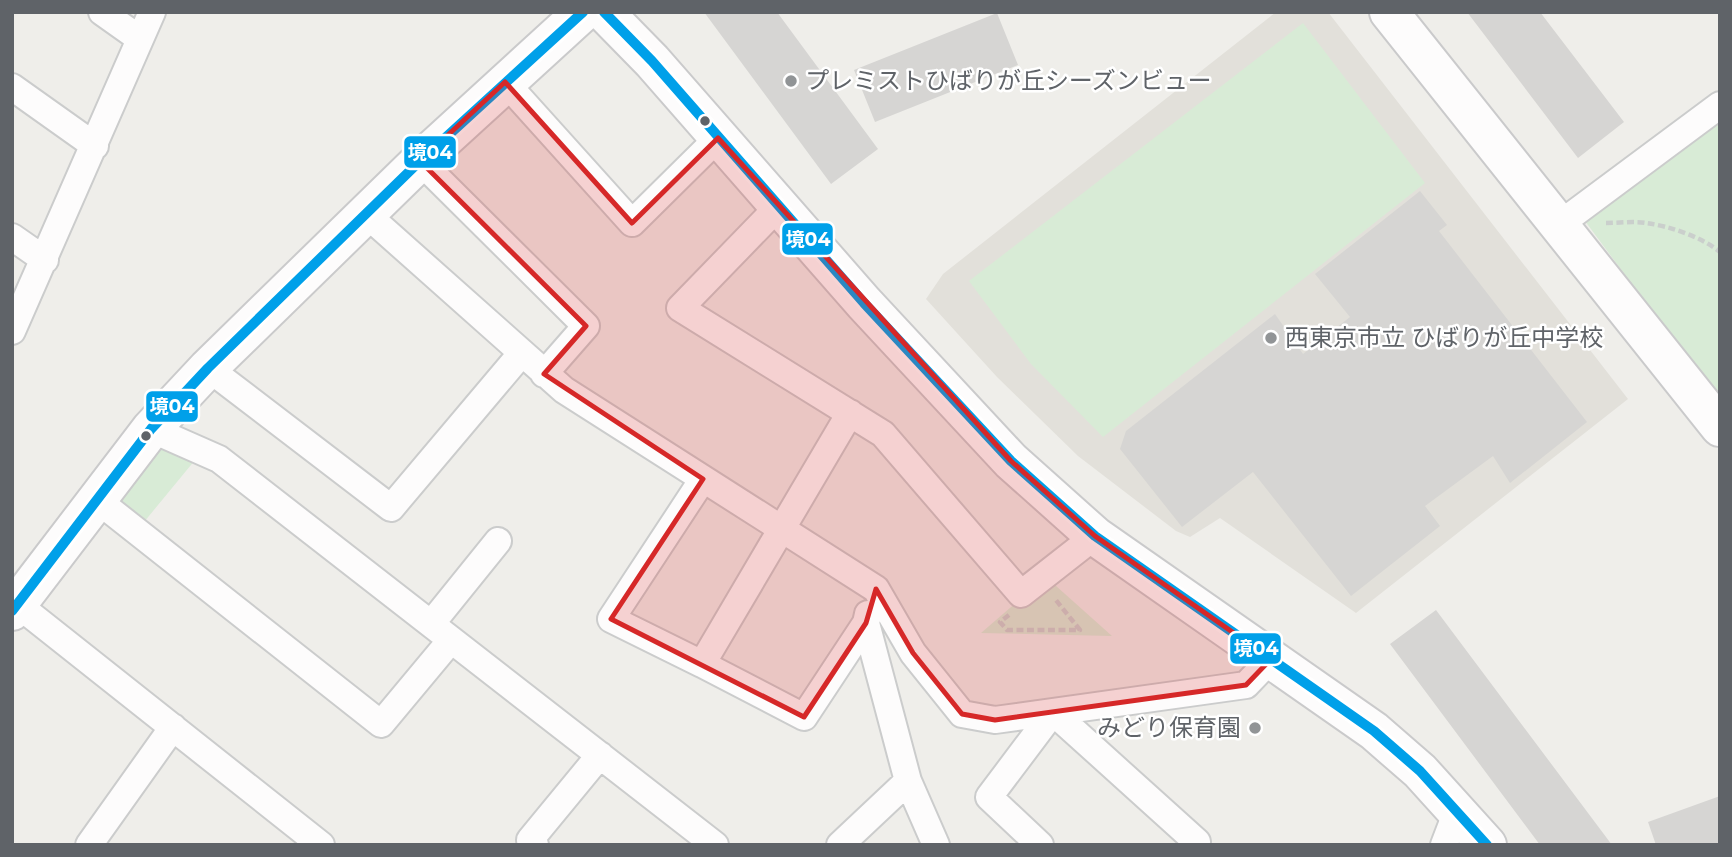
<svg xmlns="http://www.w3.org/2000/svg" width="1732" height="857" font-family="Montserrat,'Noto Sans JP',sans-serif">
<rect width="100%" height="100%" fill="#efeeea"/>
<!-- education -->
<path fill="#e2e0da" d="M 1276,12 L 1328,12 L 1628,399 L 1356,613 L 1220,518 L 1190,537 L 1176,531 L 1078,456 L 997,377 L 926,299 L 943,274 Z"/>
<!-- green -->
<path fill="#d8ebd6" d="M 1303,23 L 1425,183 L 1103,437 L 1031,364 L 969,281 Z
M 1720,120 L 1720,403 L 1585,221 Z
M 164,427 L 200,454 L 144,522 L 112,499 Z
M 1046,577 L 1112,636 L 981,633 Z"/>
<!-- building -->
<path fill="#d6d5d3" d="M 704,12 L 777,12 L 878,149 L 831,184 Z
M 1467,12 L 1540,12 L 1624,122 L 1578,158 Z
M 997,13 L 1018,65 L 875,122 L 854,70 Z
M 1420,191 L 1447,225 L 1439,231 L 1587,422 L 1510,483 L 1493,456 L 1425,506 L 1440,526 L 1351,596 L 1253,472 L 1182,527 L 1120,449 L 1126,431 L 1275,314 L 1303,354 L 1350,317 L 1315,274 Z
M 1436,610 L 1612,845 L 1540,845 L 1390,644 Z
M 1720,796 L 1720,845 L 1656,845 L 1648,822 Z"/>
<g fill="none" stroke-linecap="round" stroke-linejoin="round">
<!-- street casing -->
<g stroke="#cbcccc" stroke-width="30">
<path id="street" d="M 102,12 L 140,39
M 505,82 L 632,223 L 718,138
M 12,87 L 95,146
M 420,161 L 586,326 L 544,374
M 779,206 L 680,308 L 883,434 L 1021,594 L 1095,536
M 366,214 L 564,390 L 876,589 L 913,653 L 962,714 L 995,720 L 1246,685 L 1271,659
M 1560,224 L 1720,105
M 12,237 L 45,260
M 12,331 L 152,12
M 208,368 L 391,508 L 520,355
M 850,413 L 702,664 L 804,717 L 866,623
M 151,429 L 219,459 L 715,845
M 96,499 L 381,724 L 451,640
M 17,604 L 321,845
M 868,614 L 866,623 L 908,781 L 936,845
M 431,624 L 498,541
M 702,664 L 611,619 L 703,479
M 89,845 L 173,727
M 535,845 L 530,840 L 600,755
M 840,845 L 908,781
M 1040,845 L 989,797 L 1053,712 L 1197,842 L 1195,845
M 1444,845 L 1457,811"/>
</g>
<!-- secondary casing -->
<g stroke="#cacacb" stroke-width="42">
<path id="secondary" d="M 604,12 L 652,61 L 864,303 L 1011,461 L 1095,536 L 1374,731 L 1420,771 L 1487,845
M 1389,12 L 1720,427
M 12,611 L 151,429 L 208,368 L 420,161 L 583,12"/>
</g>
<!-- path -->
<path stroke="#cacfcc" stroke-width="4.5" stroke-dasharray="7 3.5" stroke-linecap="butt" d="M 1606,223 C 1619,223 1633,221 1646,223 C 1669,226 1702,237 1720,252
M 1009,615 L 1000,622 L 1007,630 L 1080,630 L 1055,599"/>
<!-- street -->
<use href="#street" stroke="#fdfcfc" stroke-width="26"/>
<!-- secondary -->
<use href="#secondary" stroke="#fdfcfc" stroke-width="38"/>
<!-- bus-1 casing -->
<g stroke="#fff" stroke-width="16">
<path id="bus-1" d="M 604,12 L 652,61 L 864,303 L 1011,461 L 1095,536 L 1374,731 L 1420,771 L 1487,845
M 12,611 L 151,429 L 208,368 L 420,161 L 583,12"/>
</g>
<!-- bus-1 -->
<use href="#bus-1" stroke="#00a0e9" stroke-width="10"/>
</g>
<!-- marked area -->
<path fill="#d62828" fill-opacity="0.2" stroke="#d62828" stroke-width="5" stroke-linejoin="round" d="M 505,82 L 632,223 L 718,138 L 1011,461 L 1095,536 L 1271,659 L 1246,685 L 995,720 L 962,714 L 913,653 L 876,589 L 866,623 L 804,717 L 611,619 L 703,479 L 544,374 L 586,326 L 420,161 Z"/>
<!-- markers -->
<g fill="#919496" stroke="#fff" stroke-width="2.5">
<circle cx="791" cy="81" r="7"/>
<circle cx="1271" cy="338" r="7"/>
<circle cx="1255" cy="728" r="7"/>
</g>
<g fill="#5f6368" stroke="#fff" stroke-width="2.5">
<circle cx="705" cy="121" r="6"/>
<circle cx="146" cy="436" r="6"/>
</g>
<g text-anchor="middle" stroke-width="5" stroke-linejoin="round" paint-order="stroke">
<!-- poi labels -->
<g font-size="24" fill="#5f6368" stroke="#fff" text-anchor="start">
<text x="805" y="89">プレミストひばりが丘シーズンビュー</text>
<text x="1285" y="346">西東京市立 ひばりが丘中学校</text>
<text x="1241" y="736" text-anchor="end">みどり保育園</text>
</g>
</g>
<g stroke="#fff" stroke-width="2.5">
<rect x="403" y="135" width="54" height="34" rx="7" fill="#00a0e9"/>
<rect x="781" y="222" width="53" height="34" rx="7" fill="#00a0e9"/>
<rect x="145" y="390" width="54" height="33" rx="7" fill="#00a0e9"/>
<rect x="1229" y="632" width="53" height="33" rx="7" fill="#00a0e9"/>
</g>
<g font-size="19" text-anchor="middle" font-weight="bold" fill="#fff">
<text x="430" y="159">境04</text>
<text x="808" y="246">境04</text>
<text x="172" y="413">境04</text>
<text x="1256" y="655">境04</text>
</g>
<!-- border -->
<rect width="1732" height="857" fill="none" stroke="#5f6368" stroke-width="28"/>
</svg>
